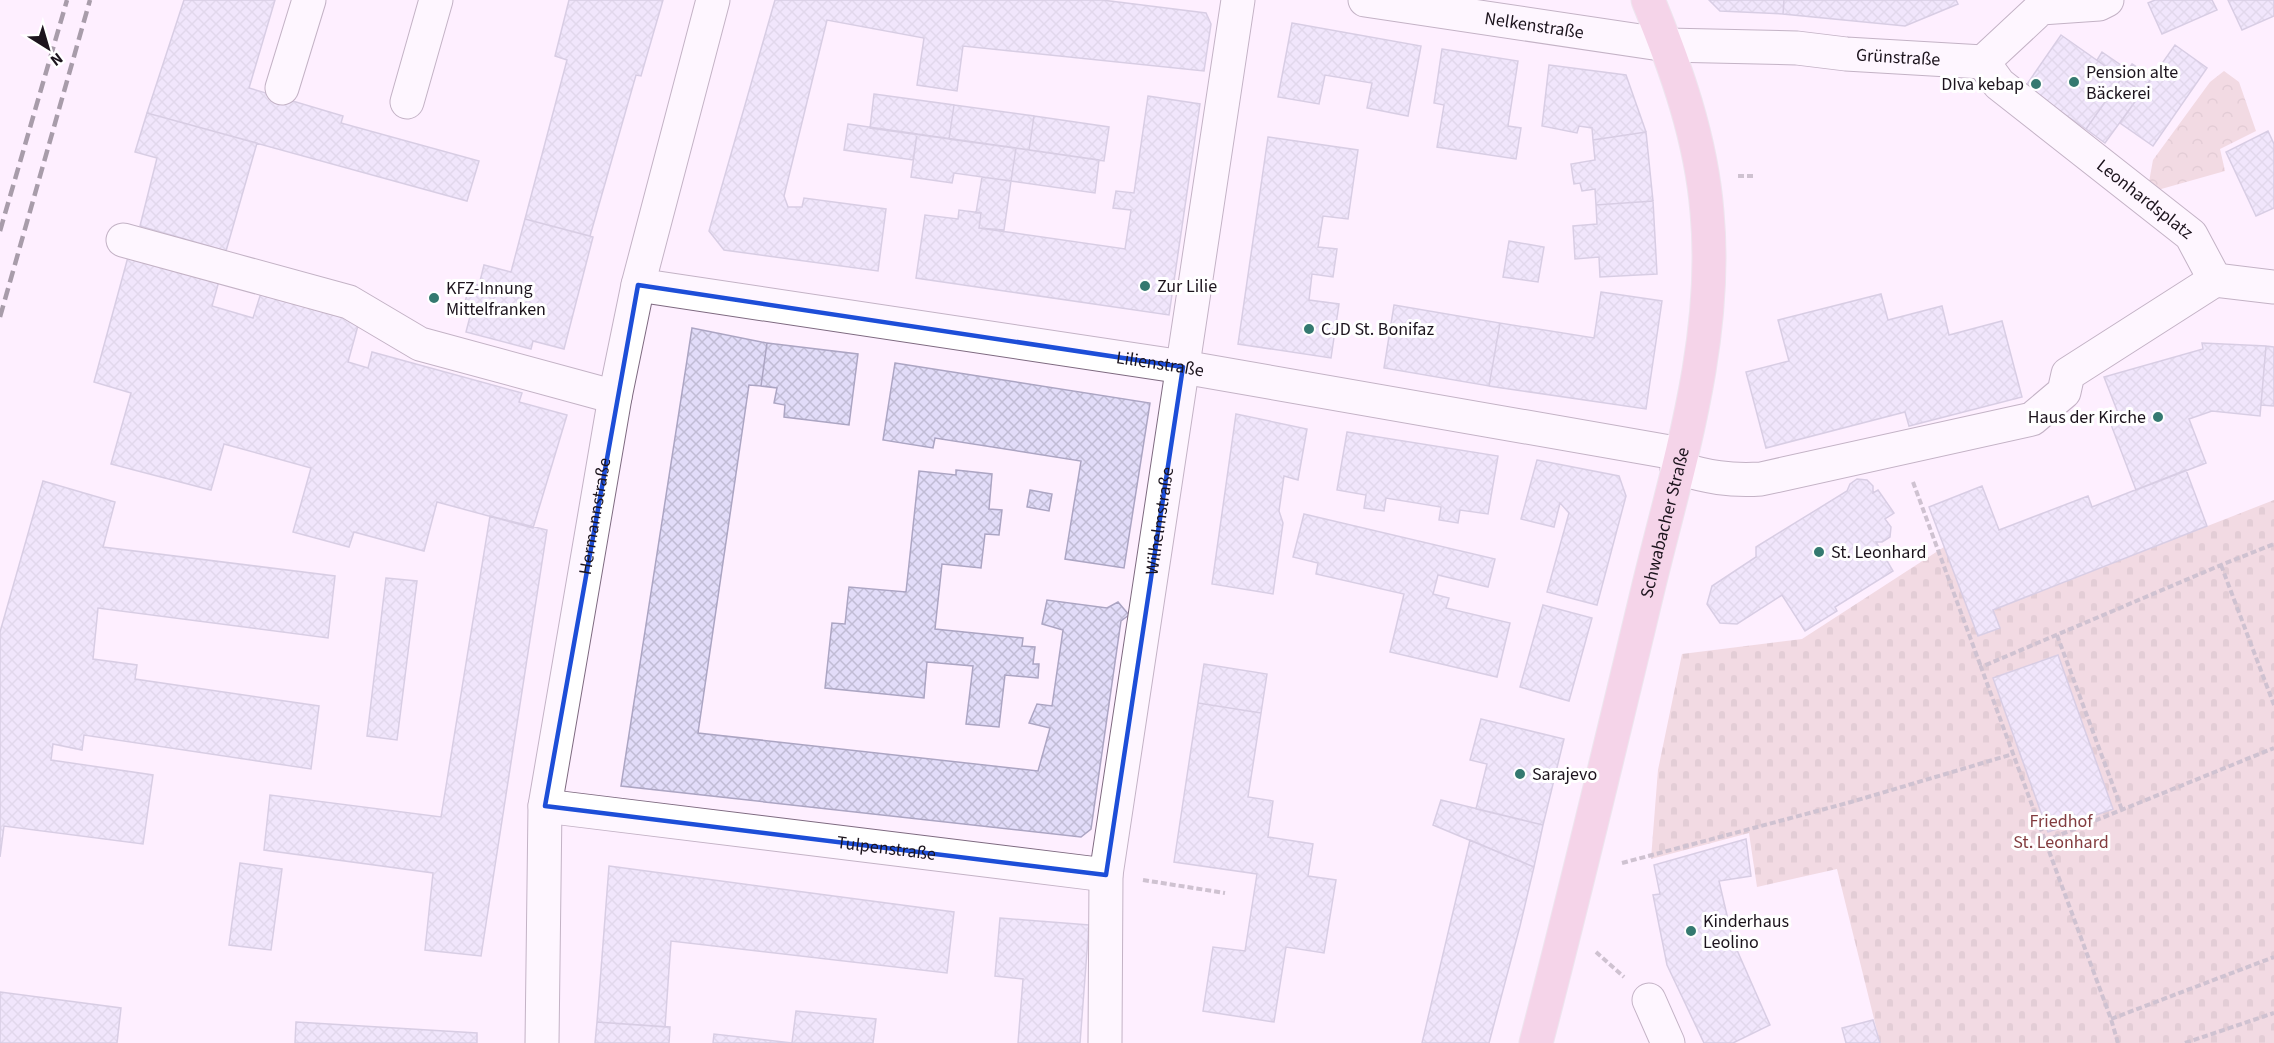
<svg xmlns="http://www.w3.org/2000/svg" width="2274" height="1043" font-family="'Source Sans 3',sans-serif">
<defs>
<pattern id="cemetery-stones" width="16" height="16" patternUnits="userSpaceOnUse" patternTransform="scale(1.5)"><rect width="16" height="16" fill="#e5c0c0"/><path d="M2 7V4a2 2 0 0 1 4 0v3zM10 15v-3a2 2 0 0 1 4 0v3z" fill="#c4a4a5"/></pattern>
<pattern id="park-crowns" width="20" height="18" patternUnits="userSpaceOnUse" patternTransform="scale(1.5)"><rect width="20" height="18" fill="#e5c0c0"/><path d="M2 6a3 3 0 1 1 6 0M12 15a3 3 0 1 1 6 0" fill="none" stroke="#c4a4a5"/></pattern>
<pattern id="building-cross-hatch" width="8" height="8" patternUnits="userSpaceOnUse" patternTransform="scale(1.5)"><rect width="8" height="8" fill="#e2dcf9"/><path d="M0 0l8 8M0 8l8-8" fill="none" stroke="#c1bcd5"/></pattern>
</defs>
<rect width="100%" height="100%" fill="#feefff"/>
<!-- cemetery -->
<path fill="url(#cemetery-stones)" d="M 2274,500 L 2274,1043 L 1880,1043 L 1837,869 L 1757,887 L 1749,833 L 1651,859 L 1658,770 L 1682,654 L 1802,639 L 1944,547 L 1979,636 L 2000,628 L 1993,610 Z"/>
<!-- park -->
<path fill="url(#park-crowns)" d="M 2224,71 L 2239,82 L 2256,131 L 2220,149 L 2225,171 L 2147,193 L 2153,160 L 2210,82 Z"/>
<!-- building -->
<path fill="url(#building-cross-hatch)" stroke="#aca5c3" stroke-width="1.5" d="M 184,0 L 275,0 L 249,88 L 343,116 L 341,123 L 479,161 L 467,201 L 147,113 Z
M 569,0 L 663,0 L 641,76 L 636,75 L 590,236 L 525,219 L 567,60 L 555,56 Z
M 775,0 L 1102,0 L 1206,13 L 1211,24 L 1204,71 L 963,46 L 957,91 L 917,85 L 924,38 L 827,20 L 784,196 L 788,207 L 802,207 L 804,198 L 886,209 L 878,271 L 724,250 L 709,231 Z
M 1709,0 L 1784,0 L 1783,14 L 1720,11 Z
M 1784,0 L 1956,0 L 1958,4 L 1905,26 L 1783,14 Z
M 2155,0 L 2212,0 L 2217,10 L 2162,34 L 2148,3 Z
M 2228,0 L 2274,0 L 2274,16 L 2242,30 Z
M 1292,23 L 1421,46 L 1408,116 L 1367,108 L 1372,83 L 1325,75 L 1319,104 L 1278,97 Z
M 2061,35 L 2122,78 L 2086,129 L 2025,87 Z
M 2175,45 L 2207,68 L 2153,146 L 2120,123 Z
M 1442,49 L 1518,61 L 1508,126 L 1521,128 L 1516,159 L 1437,147 L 1444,105 L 1434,103 Z
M 2102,52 L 2128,70 L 2122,78 L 2097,60 Z
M 2132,64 L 2152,77 L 2142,92 L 2122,78 Z
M 1549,65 L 1626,75 L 1646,132 L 1593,140 L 1592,128 L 1579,126 L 1577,133 L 1542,126 Z
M 2122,78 L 2142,92 L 2105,143 L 2086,129 Z
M 874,94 L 954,105 L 949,139 L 870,128 Z
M 1148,96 L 1200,104 L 1169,315 L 916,278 L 925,215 L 958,219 L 959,210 L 981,213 L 979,228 L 1125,249 L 1131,210 L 1113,208 L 1116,191 L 1134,193 Z
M 954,105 L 1034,116 L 1029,150 L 949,139 Z
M 147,113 L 257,143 L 226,251 L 140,226 L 157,158 L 135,152 Z
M 1034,116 L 1109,127 L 1104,161 L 1029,150 Z
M 848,124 L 917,134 L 913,160 L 844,150 Z
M 2268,131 L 2274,144 L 2274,208 L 2256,216 L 2226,152 Z
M 1646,132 L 1653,201 L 1596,205 L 1595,189 L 1582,191 L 1580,183 L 1574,184 L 1571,164 L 1595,160 L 1593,140 Z
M 917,134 L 1016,148 L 1011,181 L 954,173 L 952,183 L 911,177 Z
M 1268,137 L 1358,150 L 1348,219 L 1323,216 L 1318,247 L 1337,249 L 1333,277 L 1312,274 L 1309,300 L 1339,304 L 1331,358 L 1238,344 Z
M 1016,148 L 1099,160 L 1095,193 L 1011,181 Z
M 982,177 L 1011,181 L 1004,230 L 979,228 L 981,213 L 976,213 Z
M 1653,201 L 1657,274 L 1600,277 L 1599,257 L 1575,259 L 1573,226 L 1597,224 L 1596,205 Z
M 525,219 L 593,237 L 564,349 L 533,341 L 531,349 L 466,332 L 473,305 L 465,302 L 470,283 L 479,285 L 484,265 L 511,272 Z
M 1509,241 L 1544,247 L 1538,282 L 1503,277 Z
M 128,257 L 219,281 L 212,306 L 253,318 L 261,293 L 359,322 L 348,362 L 368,368 L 372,352 L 522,393 L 519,402 L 567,415 L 533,528 L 437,502 L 424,551 L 354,532 L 349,547 L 293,532 L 311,468 L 224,444 L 211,490 L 111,464 L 131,393 L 94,382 Z
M 1601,292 L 1662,301 L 1646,409 L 1489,386 L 1500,323 L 1594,338 Z
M 1881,294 L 1888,320 L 1942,306 L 1949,335 L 2002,321 L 2022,397 L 1909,426 L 1905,412 L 1766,448 L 1746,372 L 1789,361 L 1778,320 Z
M 1394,305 L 1500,323 L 1489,386 L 1384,368 Z
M 692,328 L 767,343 L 761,386 L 749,385 L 698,733 L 1038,771 L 1050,728 L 1029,723 L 1037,704 L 1052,706 L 1063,630 L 1042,624 L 1047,600 L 1107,608 L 1118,602 L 1129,615 L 1121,621 L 1091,829 L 1081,837 L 621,786 Z
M 767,343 L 858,354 L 849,425 L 784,417 L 785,405 L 774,403 L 777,388 L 761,386 Z
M 2202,343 L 2266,346 L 2260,416 L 2212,411 L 2189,419 L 2206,463 L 2136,490 L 2110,422 L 2120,418 L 2104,377 L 2203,349 Z
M 2266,346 L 2274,347 L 2274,406 L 2261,405 Z
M 895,363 L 1150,403 L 1124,568 L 1065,559 L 1081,461 L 935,438 L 933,448 L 883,440 Z
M 1236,414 L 1307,429 L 1298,480 L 1284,476 L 1279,511 L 1283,523 L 1273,594 L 1212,584 Z
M 1347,432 L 1498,456 L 1488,514 L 1460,510 L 1458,523 L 1439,520 L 1441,507 L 1386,498 L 1384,511 L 1364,508 L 1366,495 L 1337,490 Z
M 1537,460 L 1619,476 L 1626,496 L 1597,605 L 1547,592 L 1569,513 L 1560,503 L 1554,527 L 1521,519 Z
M 956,470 L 992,474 L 989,509 L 1002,510 L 999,535 L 985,534 L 981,568 L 942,564 L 935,629 L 1023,638 L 1022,646 L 1035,647 L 1033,664 L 1039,664 L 1038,678 L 1005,675 L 999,727 L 966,724 L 973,666 L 927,662 L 924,698 L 825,688 L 832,623 L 845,624 L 849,587 L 906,592 L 919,471 L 956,475 Z
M 2186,470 L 2207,526 L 1993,610 L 2000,628 L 1978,636 L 1929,507 L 1982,486 L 1999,530 L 2088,496 L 2092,507 Z
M 1857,479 L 1867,480 L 1873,486 L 1873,493 L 1878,490 L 1894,513 L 1885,519 L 1891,527 L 1890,537 L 1882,542 L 1876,542 L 1893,571 L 1835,607 L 1837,611 L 1805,631 L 1782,595 L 1737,624 L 1720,623 L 1707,604 L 1712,586 L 1756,557 L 1756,547 L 1847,491 L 1850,484 Z
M 43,481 L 115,502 L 103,547 L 335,576 L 328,638 L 98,608 L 93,659 L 137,665 L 135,679 L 319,706 L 311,769 L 84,735 L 82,750 L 53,744 L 51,760 L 153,775 L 143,844 L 4,826 L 0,857 L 0,632 Z
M 1030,490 L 1052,494 L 1049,511 L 1027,507 Z
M 1304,514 L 1495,559 L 1488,587 L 1438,575 L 1433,594 L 1449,598 L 1446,608 L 1510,623 L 1497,677 L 1390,652 L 1404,594 L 1316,574 L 1318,563 L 1293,557 Z
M 490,516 L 547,530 L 481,956 L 425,950 L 433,873 L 264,850 L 270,795 L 441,817 Z
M 386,578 L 417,581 L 397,740 L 367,736 Z
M 1543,605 L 1592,618 L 1569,701 L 1520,687 Z
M 2058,655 L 2113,809 L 2048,832 L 1993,678 Z
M 1204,664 L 1267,674 L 1261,713 L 1198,703 Z
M 1198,703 L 1261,713 L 1248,797 L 1273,801 L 1268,837 L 1313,844 L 1308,876 L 1336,880 L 1324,953 L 1286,947 L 1274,1022 L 1203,1011 L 1213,947 L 1245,951 L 1257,874 L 1174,862 Z
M 1481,719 L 1564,739 L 1543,825 L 1476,809 L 1487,764 L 1470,760 Z
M 1441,800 L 1543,825 L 1534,867 L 1433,825 Z
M 1746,839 L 1751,876 L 1719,881 L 1733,941 L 1770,1025 L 1733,1043 L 1704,1043 L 1667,965 L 1653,895 L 1660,894 L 1654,865 Z
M 1470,840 L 1534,867 L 1520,926 L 1489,1043 L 1422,1043 Z
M 240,863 L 282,869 L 271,950 L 229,945 Z
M 609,866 L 954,912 L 947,973 L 671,941 L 665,1027 L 597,1022 Z
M 1000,918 L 1089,925 L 1080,1043 L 1018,1043 L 1023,979 L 995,976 Z
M 0,992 L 121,1008 L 117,1043 L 0,1043 Z
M 796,1011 L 876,1019 L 873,1043 L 713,1043 L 714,1034 L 792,1043 Z
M 1873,1020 L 1880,1043 L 1846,1043 L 1842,1028 Z
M 296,1022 L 477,1033 L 477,1043 L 295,1043 Z
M 597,1022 L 670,1027 L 669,1043 L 595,1043 Z"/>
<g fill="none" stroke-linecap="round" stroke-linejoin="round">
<!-- minor casing -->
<g stroke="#7e6a80" stroke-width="35">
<g id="minor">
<path id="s1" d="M 1365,0 L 1667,45 L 1797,48 L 1846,54 L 1983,62 L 2041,8 L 2099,4 L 2107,0"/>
<path id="s2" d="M 1983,62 L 1999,84 L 2191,235 L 2215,280"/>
<path d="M 282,88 L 309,0"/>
<path d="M 407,102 L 436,0"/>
<path d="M 123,240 L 349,302 L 420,344 L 615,397"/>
<path d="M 2215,280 L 2274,287"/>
<path id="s3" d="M 638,285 L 1183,367 L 1681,454"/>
<path d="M 1677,468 C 1708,477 1729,481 1761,479 L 2032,419 L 2064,392 L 2068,374 L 2215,280"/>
<path id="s4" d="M 545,806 L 1106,875"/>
<path d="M 1649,1000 L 1668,1043"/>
<path id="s5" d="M 542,1043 L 545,806 L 615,397 L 638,285 L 713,0"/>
<path id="s6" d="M 1105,1043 L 1106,875 L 1238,0"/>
</g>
</g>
<!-- major casing -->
<g stroke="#dbd9db" stroke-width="35">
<g id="major">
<path id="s7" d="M 1536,1043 C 1575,894 1611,743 1647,593 C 1677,468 1719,342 1707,212 C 1701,138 1676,68 1648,0"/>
</g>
</g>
<!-- path -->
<path stroke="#988c99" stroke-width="4" stroke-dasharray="6 3" stroke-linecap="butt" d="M 1738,176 L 1753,176
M 1913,482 L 1981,667
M 2221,565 L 2274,705
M 2057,635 L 2122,810
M 2045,841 L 2274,748
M 1622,863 L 1851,802 L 2013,754
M 1143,880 L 1225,893
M 1596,952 L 1624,977
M 2111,1019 L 2274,957
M 2118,1043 L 2111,1019 L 1981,667 L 2221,565 L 2274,544
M 2185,1043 L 2274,1013"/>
<!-- minor -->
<use href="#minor" stroke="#fff" stroke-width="33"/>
<!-- major -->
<use href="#major" stroke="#ecb4ce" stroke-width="33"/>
<!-- rail -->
<path stroke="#423943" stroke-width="4.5" stroke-dasharray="12 6" stroke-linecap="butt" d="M 0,231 L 67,0
M 0,317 L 90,0"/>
</g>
<!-- marked area -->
<path d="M0 0H2274V1043H0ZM 638,285 L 1183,367 L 1106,875 L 545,806 Z" fill="#feefff" fill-opacity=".55" fill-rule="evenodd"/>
<path fill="none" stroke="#1d4ed8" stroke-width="4.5" stroke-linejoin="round" d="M 638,285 L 1183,367 L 1106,875 L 545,806 Z"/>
<!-- markers -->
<g fill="#347970" stroke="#fff" stroke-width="2">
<circle cx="2074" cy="82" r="6"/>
<circle cx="2036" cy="84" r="6"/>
<circle cx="1145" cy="286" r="6"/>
<circle cx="434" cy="298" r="6"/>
<circle cx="1309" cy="329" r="6"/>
<circle cx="2158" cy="417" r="6"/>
<circle cx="1819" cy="552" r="6"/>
<circle cx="1520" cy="774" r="6"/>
<circle cx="1691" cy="931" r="6"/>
</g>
<g text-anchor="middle" stroke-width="6" stroke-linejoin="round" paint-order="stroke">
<!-- street labels -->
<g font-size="18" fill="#1c141d" stroke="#fff">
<text dy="6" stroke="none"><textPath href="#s1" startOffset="171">Nelkenstraße</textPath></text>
<text dy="6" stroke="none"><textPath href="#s1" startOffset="537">Grünstraße</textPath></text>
<text dy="6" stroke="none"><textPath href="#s2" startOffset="213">Leonhardsplatz</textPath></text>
<text dy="6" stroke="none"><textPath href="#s3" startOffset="528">Lilienstraße</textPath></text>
<text dy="6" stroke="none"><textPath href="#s5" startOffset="531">Hermannstraße</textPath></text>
<text dy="6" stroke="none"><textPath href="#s6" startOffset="526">Wilhelmstraße</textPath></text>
<text dy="6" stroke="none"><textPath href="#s7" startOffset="536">Schwabacher Straße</textPath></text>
<text dy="6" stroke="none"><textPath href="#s4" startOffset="344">Tulpenstraße</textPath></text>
</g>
<!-- poi labels -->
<g font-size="18" fill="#1c141d" stroke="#fff" text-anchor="start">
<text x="2086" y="78">Pension alte<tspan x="2086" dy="21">Bäckerei</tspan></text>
<text x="2024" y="90" text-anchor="end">DIva kebap</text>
<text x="1157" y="292">Zur Lilie</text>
<text x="446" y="294">KFZ-Innung<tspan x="446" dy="21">Mittelfranken</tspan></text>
<text x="1321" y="335">CJD St. Bonifaz</text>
<text x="2146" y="423" text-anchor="end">Haus der Kirche</text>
<text x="1831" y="558">St. Leonhard</text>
<text x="1532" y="780">Sarajevo</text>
<text x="1703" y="927">Kinderhaus<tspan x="1703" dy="21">Leolino</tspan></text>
</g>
<!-- park labels -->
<g font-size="18" fill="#833c3f" stroke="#fff">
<text x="2061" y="827">Friedhof<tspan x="2061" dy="21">St. Leonhard</tspan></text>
</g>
</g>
<!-- north arrow -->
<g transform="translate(48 48) rotate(143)" stroke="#ffffff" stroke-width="4.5" paint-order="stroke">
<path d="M0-4.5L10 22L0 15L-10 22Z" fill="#1c141d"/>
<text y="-9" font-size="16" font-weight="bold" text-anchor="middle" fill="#1c141d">N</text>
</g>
</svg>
